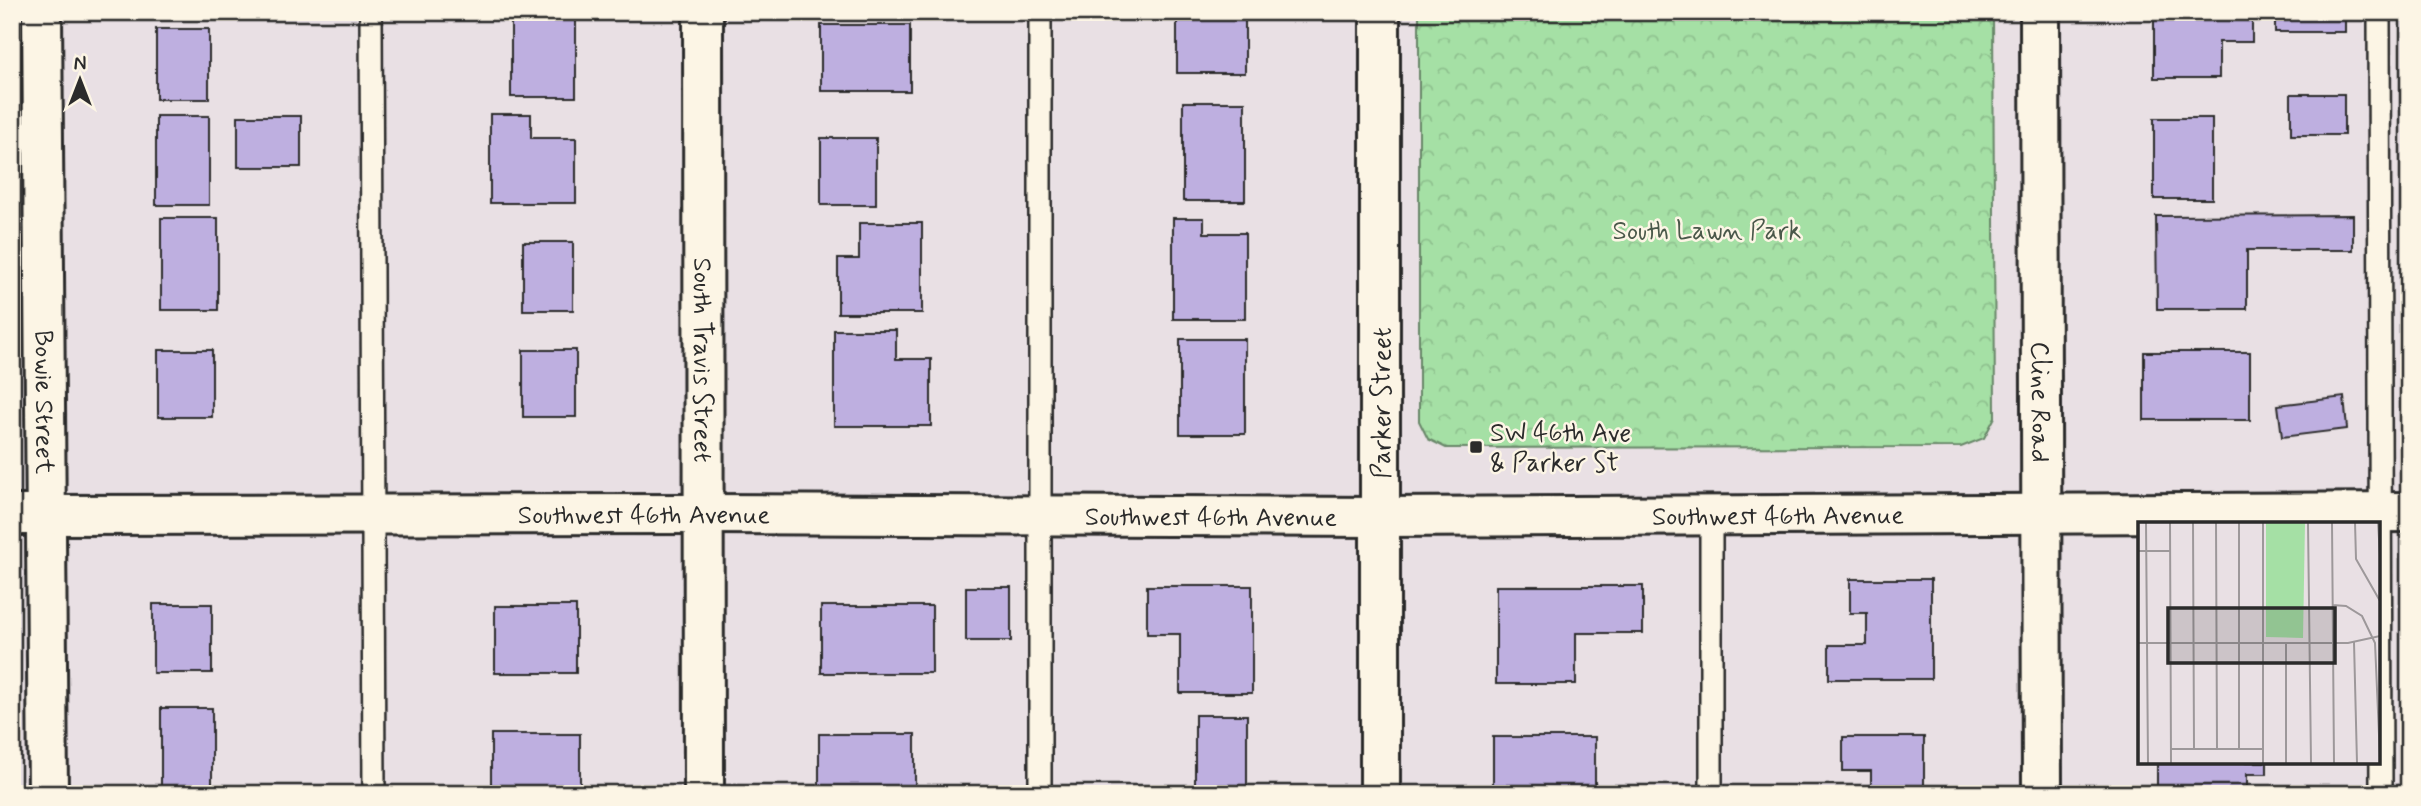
<svg xmlns="http://www.w3.org/2000/svg" width="2421" height="806" font-family="Mynerve,sans-serif">
<defs>
<pattern id="forest-crowns" width="20" height="18" patternUnits="userSpaceOnUse" patternTransform="scale(1.75)"><rect width="20" height="18" fill="#a5e0a5"/><path d="M2 6a3 3 0 1 1 6 0M12 15a3 3 0 1 1 6 0" fill="none" stroke="#8ec08e"/></pattern>
</defs>
<rect width="100%" height="100%" fill="#e9e0e4"/>
<filter id="ink" filterUnits="userSpaceOnUse"><feTurbulence type="fractalNoise" baseFrequency=".0143" numOctaves="2"/><feDisplacementMap in="SourceGraphic" scale="14" xChannelSelector="R" yChannelSelector="G"/><feConvolveMatrix kernelMatrix="1 2 1 2 8 2 1 2 1" color-interpolation-filters="sRGB"/></filter>
<g filter="url(#ink)">
<!-- forest -->
<path fill="url(#forest-crowns)" stroke="#688668" stroke-width="2" d="M 1419,12 L 1993,12 L 1995,417 L 1984,438 L 1961,447 L 1446,448 L 1428,439 L 1419,421 Z"/>
<!-- building -->
<path fill="#beafe0" stroke="#2b2b2b" stroke-width="2" d="M 511,12 L 576,12 L 576,97 L 511,97 Z
M 1177,12 L 1245,12 L 1245,73 L 1177,73 Z
M 2154,12 L 2252,12 L 2252,42 L 2219,42 L 2219,78 L 2154,78 Z
M 2275,12 L 2345,12 L 2345,32 L 2275,32 Z
M 821,25 L 910,25 L 910,91 L 821,91 Z
M 156,29 L 209,29 L 209,99 L 156,99 Z
M 2291,94 L 2344,94 L 2344,135 L 2291,135 Z
M 1183,102 L 1245,102 L 1245,201 L 1183,201 Z
M 490,114 L 531,114 L 531,138 L 576,138 L 576,203 L 490,203 Z
M 156,116 L 209,116 L 209,205 L 156,205 Z
M 238,116 L 301,116 L 301,167 L 238,167 Z
M 2154,118 L 2212,118 L 2212,199 L 2154,199 Z
M 821,138 L 876,138 L 876,205 L 821,205 Z
M 2353,215 L 2353,250 L 2247,250 L 2247,309 L 2157,309 L 2156,216 Z
M 161,218 L 218,218 L 218,310 L 161,310 Z
M 1173,218 L 1204,218 L 1204,233 L 1245,233 L 1245,319 L 1173,319 Z
M 859,223 L 922,223 L 922,313 L 838,313 L 838,259 L 859,259 Z
M 523,242 L 573,242 L 573,310 L 523,310 Z
M 834,330 L 896,330 L 896,359 L 931,359 L 931,426 L 834,426 Z
M 1180,339 L 1245,339 L 1245,434 L 1180,434 Z
M 158,350 L 212,350 L 212,417 L 158,417 Z
M 523,350 L 576,350 L 576,417 L 523,417 Z
M 2144,352 L 2250,352 L 2250,420 L 2144,420 Z
M 2344,397 L 2347,429 L 2282,437 L 2278,405 Z
M 1850,579 L 1931,579 L 1931,679 L 1829,679 L 1829,645 L 1867,645 L 1867,613 L 1850,613 Z
M 1147,586 L 1252,586 L 1252,693 L 1180,693 L 1180,634 L 1147,634 Z
M 1496,586 L 1643,586 L 1643,633 L 1576,633 L 1576,684 L 1496,684 Z
M 966,587 L 1011,587 L 1011,641 L 966,641 Z
M 153,604 L 212,604 L 212,673 L 153,673 Z
M 495,606 L 576,606 L 576,673 L 495,673 Z
M 821,606 L 932,606 L 932,673 L 821,673 Z
M 161,708 L 212,708 L 212,794 L 161,794 Z
M 1195,715 L 1247,715 L 1247,794 L 1195,794 Z
M 491,734 L 580,734 L 580,794 L 491,794 Z
M 819,734 L 915,734 L 915,794 L 819,794 Z
M 1493,737 L 1595,737 L 1595,794 L 1493,794 Z
M 1843,737 L 1924,737 L 1924,794 L 1871,794 L 1871,771 L 1843,771 Z
M 2157,762 L 2267,762 L 2267,774 L 2247,774 L 2247,794 L 2157,794 Z"/>
<g fill="none" stroke-linecap="round" stroke-linejoin="round">
<!-- service casing -->
<g stroke="#2b2b2b" stroke-width="26">
<path id="service" d="M 371,12 L 374,794
M 1040,12 L 1040,794
M 2379,12 L 2381,794
M 1711,516 L 1711,794"/>
</g>
<!-- minor casing -->
<g stroke="#2b2b2b" stroke-width="44">
<g id="minor">
<path id="s1" d="M 703,12 L 704,794"/>
<path id="s2" d="M 2040,12 L 2042,794"/>
</g>
</g>
<!-- tertiary casing -->
<g stroke="#2b2b2b" stroke-width="44">
<g id="tertiary">
<path id="s3" d="M 42,12 L 48,794"/>
</g>
</g>
<!-- secondary casing -->
<g stroke="#2b2b2b" stroke-width="44">
<g id="secondary">
<path d="M 1380,12 L 1380,794"/>
<path id="s4" d="M 12,515 L 703,514 L 1381,517 L 2409,512"/>
</g>
</g>
<!-- service -->
<use href="#service" stroke="#fcf5e5" stroke-width="21"/>
<!-- minor -->
<use href="#minor" stroke="#fcf5e5" stroke-width="38"/>
<!-- tertiary -->
<use href="#tertiary" stroke="#fcf5e5" stroke-width="38"/>
<!-- secondary -->
<use href="#secondary" stroke="#fcf5e5" stroke-width="38"/>
</g>
</g>
<!-- markers -->
<rect fill="#2b2b2b" stroke="#fcf5e5" stroke-width="2.5" x="1469" y="440" width="14" height="14" rx="3.5"/>
<g text-anchor="middle" stroke-width="5" stroke-linejoin="round" paint-order="stroke">
<!-- park labels -->
<g font-size="26" fill="#4a584a" stroke="#fcf5e5">
<text x="1707" y="239">South Lawn Park</text>
</g>
<!-- street labels -->
<g font-size="26" fill="#2b2b2b" stroke="#fcf5e5">
<text dy="9" stroke="none"><textPath href="#s1" startOffset="348">South Travis Street</textPath></text>
<text dy="9" stroke="none"><textPath href="#s3" startOffset="390">Bowie Street</textPath></text>
<text transform="translate(1381 403) rotate(-90)" y="9">Parker Street</text>
<text dy="9" stroke="none"><textPath href="#s2" startOffset="390">Cline Road</textPath></text>
<text dy="9" stroke="none"><textPath href="#s4" startOffset="632">Southwest 46th Avenue</textPath></text>
<text dy="9" stroke="none"><textPath href="#s4" startOffset="1766">Southwest 46th Avenue</textPath></text>
<text dy="9" stroke="none"><textPath href="#s4" startOffset="1199">Southwest 46th Avenue</textPath></text>
</g>
<!-- poi labels -->
<g font-size="26" fill="#2b2b2b" stroke="#fcf5e5" text-anchor="start">
<text x="1490" y="441">SW 46th Ave<tspan x="1490" dy="30">&amp; Parker St</tspan></text>
</g>
</g>
<!-- overview -->
<g transform="translate(2138 522)">
<rect width="242" height="242" fill="#e9e0e4"/>
<path d="M 128,0 L 167,0 L 165,116 L 128,115 Z" fill="#a5e0a5"/>
<path fill="none" stroke="#9d989a" stroke-width="2" d="M 8,0 L 10,241M 32,0 L 33,241M 55,0 L 56,227M 78,0 L 79,227M 125,0 L 125,241M 170,0 L 173,241M 194,0 L 196,241M 217,0 L 218,37 L 242,79M 240,0 L 242,34M 0,29 L 32,29M 194,83 L 208,84 L 224,94 L 237,121 L 242,236M 216,120 L 219,241M 0,121 L 210,121 L 242,114M 148,121 L 148,241M 33,227 L 125,227M 101,227 L 101,0"/>
<path fill="#2b2b2b" fill-opacity="0.15" stroke="#2b2b2b" stroke-width="3.5" d="M 30,86 L 197,86 L 197,141 L 30,141 Z"/>
<rect width="242" height="242" fill="none" stroke="#2b2b2b" stroke-width="3.5"/>
</g>
<!-- margin -->
<rect width="2421" height="806" fill="none" stroke="#fcf5e5" stroke-width="42"/>
<rect x="21" y="21" width="2379" height="764" fill="none" stroke="#2b2b2b" stroke-width="2.5" filter="url(#ink)"/>
<!-- north arrow -->
<g transform="translate(80 80)" stroke="#fcf5e5" stroke-width="5" paint-order="stroke">
<path d="M0-5L12 26L0 18L-12 26Z" fill="#2b2b2b"/>
<text y="-10" font-size="19" font-weight="bold" text-anchor="middle" fill="#2b2b2b">N</text>
</g>
</svg>
